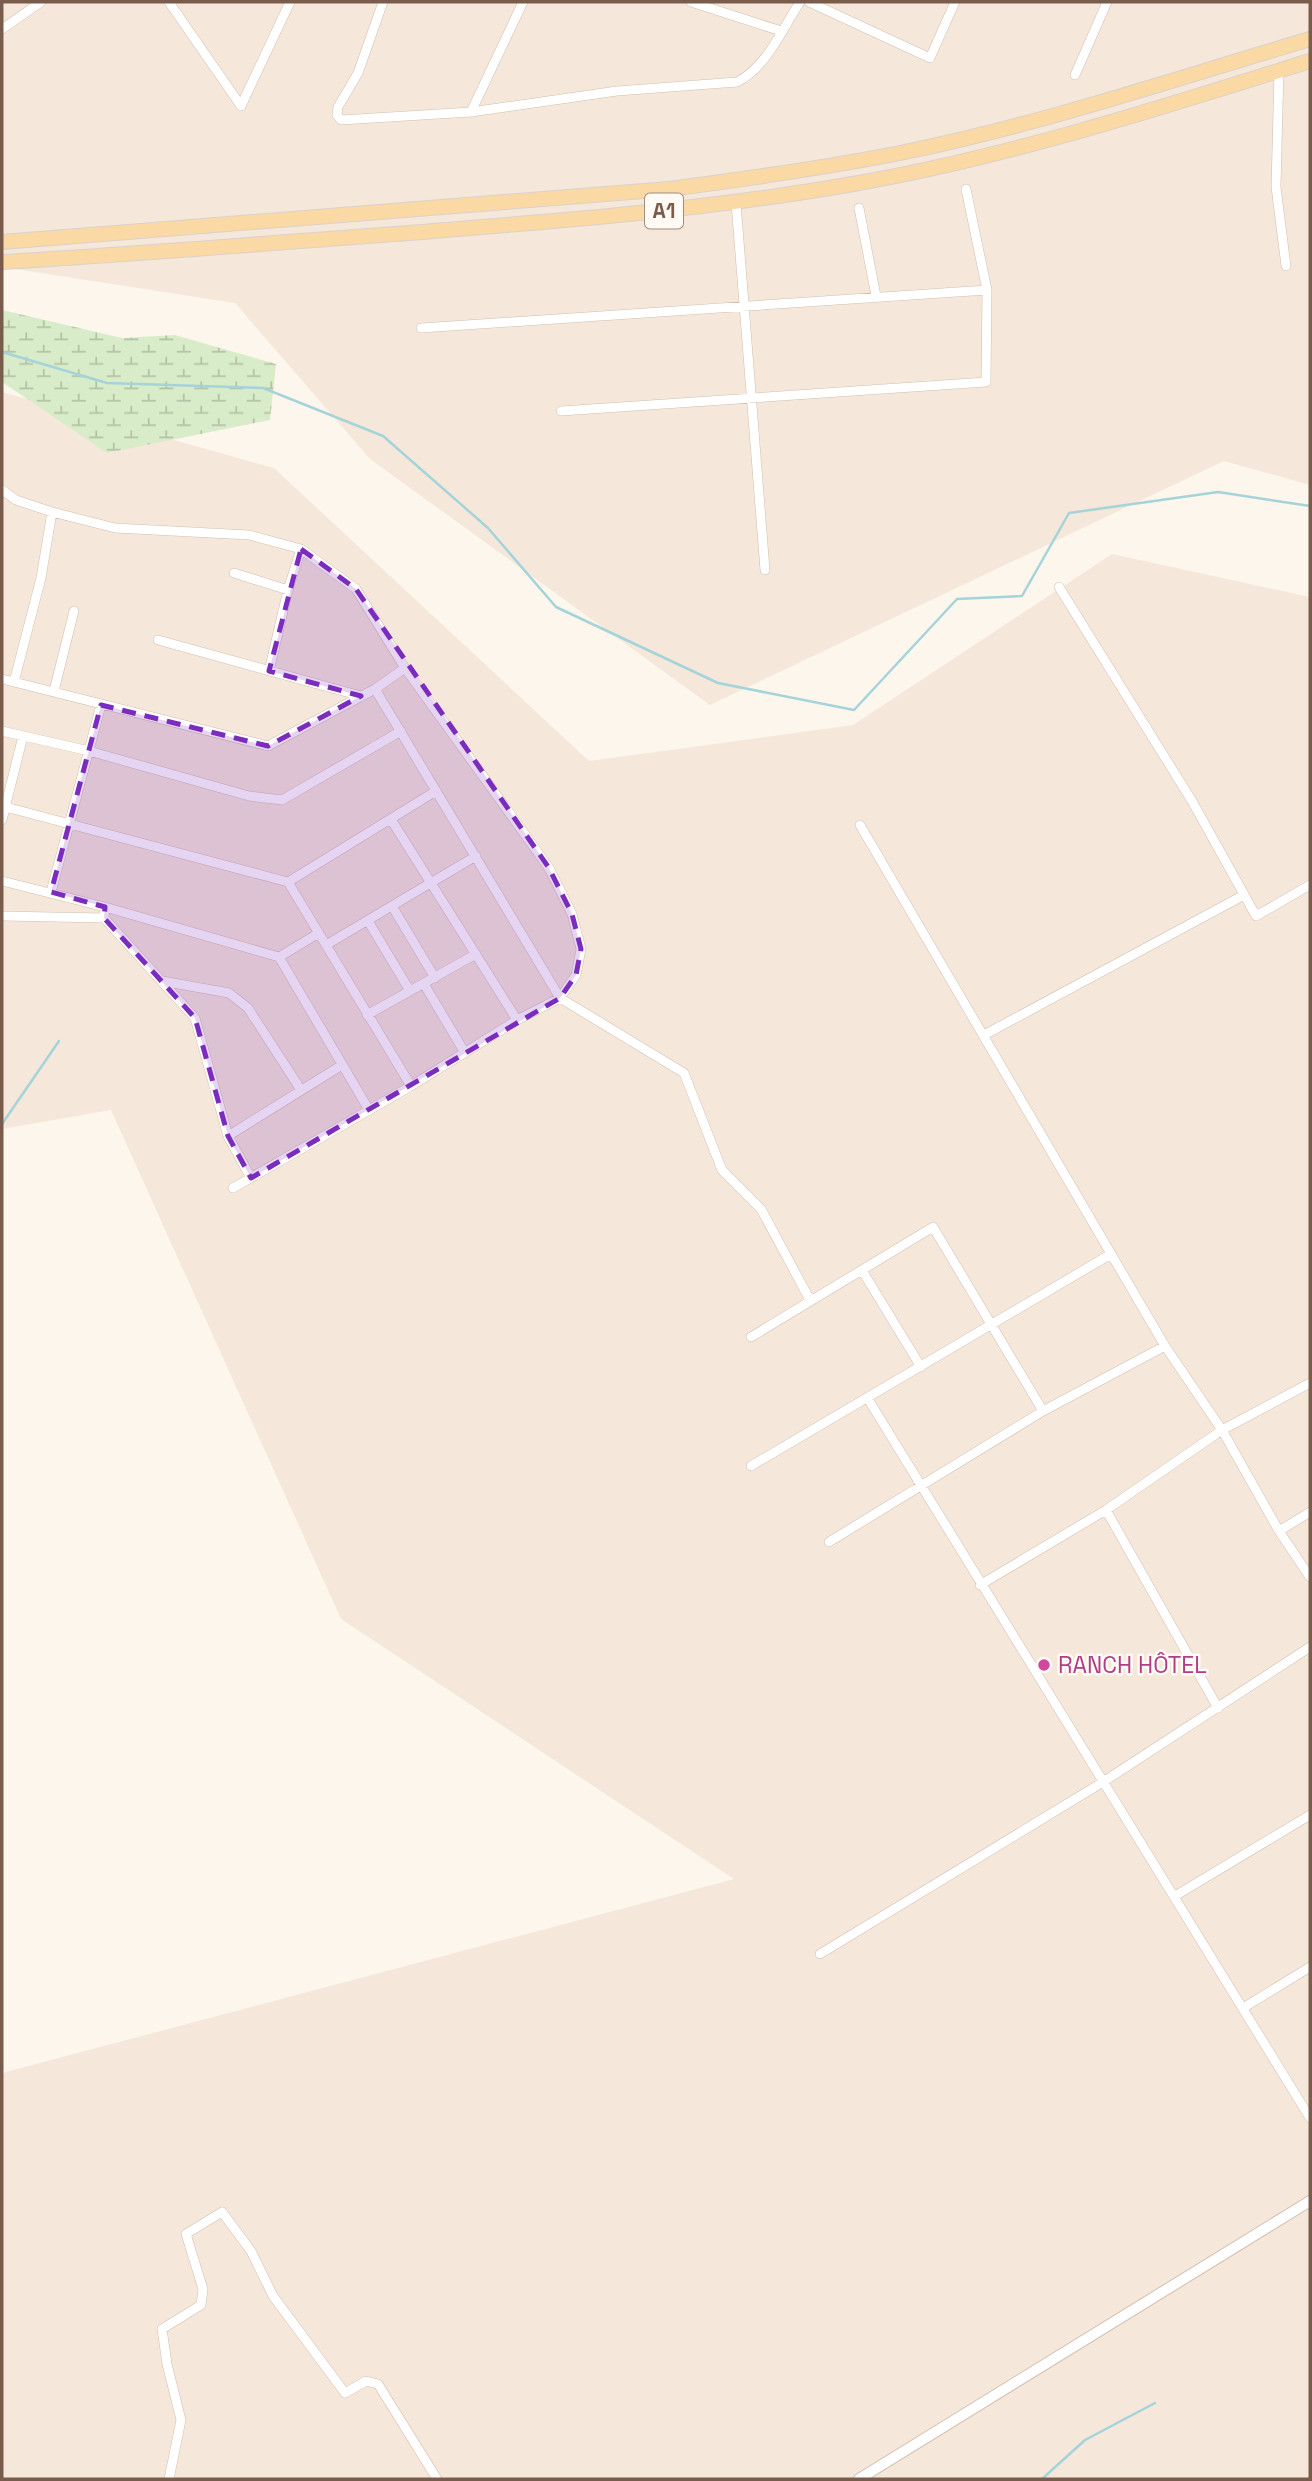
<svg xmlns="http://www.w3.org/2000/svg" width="1312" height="2481" font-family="'Space Grotesk',sans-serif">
<defs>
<pattern id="wetland-marsh" width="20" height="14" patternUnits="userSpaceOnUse" patternTransform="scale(1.75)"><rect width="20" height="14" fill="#d8ecc9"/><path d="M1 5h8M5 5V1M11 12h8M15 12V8" fill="none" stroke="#b4c2a5"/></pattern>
</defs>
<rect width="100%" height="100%" fill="#fdf6ec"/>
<!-- residential -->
<path fill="#f5e8da" d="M 2,2 L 1310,2 L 1310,485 L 1224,461 L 710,705 L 370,459 L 235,303 L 2,267 Z
M 2,392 L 274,468 L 589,761 L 853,725 L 1112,554 L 1310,597 L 1310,2479 L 2,2479 L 2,2073 L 734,1879 L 341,1619 L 111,1110 L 2,1129 Z"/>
<!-- wetland -->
<path fill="url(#wetland-marsh)" d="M 2,310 L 122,338 L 175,335 L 276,364 L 270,420 L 107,453 L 2,382 Z"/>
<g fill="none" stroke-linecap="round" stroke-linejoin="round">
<!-- stream -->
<path stroke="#a5d3da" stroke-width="2.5" d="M 2,352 L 107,383 L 263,388 L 383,436 L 488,528 L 556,607 L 718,683 L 854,710 L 957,599 L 1022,596 L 1069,513 L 1218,492 L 1310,506
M 2,1124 L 59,1041
M 1042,2479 L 1085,2440 L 1155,2403"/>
<!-- minor casing -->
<g stroke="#d1beb0" stroke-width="10">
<path id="minor" d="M 169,2 L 241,106 L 290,2
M 383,2 L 358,73 L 338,107 L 337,115 L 341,120 L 471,112 L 617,91 L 737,82 C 767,67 782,29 800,2
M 691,2 L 781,31
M 809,2 L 930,58 L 955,2
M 2,29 L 41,2
M 1279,70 L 1276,187 L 1286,266
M 1075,75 L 1107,2
M 471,112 L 523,2
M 736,203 L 765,570
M 859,208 L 876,296
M 421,328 L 987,290
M 561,411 L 986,382 L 987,290 L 966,189
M 2,490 L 16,500 L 52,512 L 115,528 L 249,535 L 301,549 L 356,589 L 405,668 L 549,868 L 572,914 L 581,949 L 576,975 L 560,998 L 517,1020 L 411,1086 L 233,1188
M 234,573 L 288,590
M 1059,587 L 1192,801 L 1256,916 L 1310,885
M 158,640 L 361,696
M 269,671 L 288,590 L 301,549
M 2,679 L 268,746 L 375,689 L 405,668
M 14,682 L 41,578 L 52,512
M 375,689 L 560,998 L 684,1073 L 722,1170 L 761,1209 L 810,1300
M 54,691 L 74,611
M 2,731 L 89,751 L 249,796 L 282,800 L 401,731
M 2,806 L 288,882 L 411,1086
M 2,820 L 23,736
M 392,821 L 517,1020
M 860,825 L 1165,1346 L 1222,1430 L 1279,1531 L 1310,1577
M 2,881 L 105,907
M 288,882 L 436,791
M 51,892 L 101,705
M 392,906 L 435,978
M 2,916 L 104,918 L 195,1018 L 228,1136 L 251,1178
M 104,918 L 105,907 L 279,957 L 369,1110
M 368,921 L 410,991
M 326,945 L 476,856
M 279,957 L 319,933
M 162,981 L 229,993 L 248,1008 L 301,1090
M 424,984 L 465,1053
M 367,1015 L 476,954
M 984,1035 L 1244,895
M 228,1136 L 342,1065
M 863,1272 L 921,1367
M 751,1337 L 933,1227 L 1043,1411
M 868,1399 L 1310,2118
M 751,1466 L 1111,1254
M 1106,1510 L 1218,1708
M 1279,1531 L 1310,1512
M 829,1542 L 1043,1411 L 1165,1346
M 980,1585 L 1106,1510 L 1222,1430 L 1310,1383
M 1175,1896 L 1310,1815
M 820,1954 L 1103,1782 L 1310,1647
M 1243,2008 L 1310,1967
M 169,2479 L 181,2420 L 167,2364 L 162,2329 L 201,2305 L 203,2289 L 186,2234 L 222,2212 L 251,2251 L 273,2296 L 345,2393 L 366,2381 L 378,2384 L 437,2479"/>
</g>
<!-- tertiary casing -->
<g stroke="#d1beb0" stroke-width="12">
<path id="tertiary" d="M 859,2479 L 1310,2201"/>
</g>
<!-- primary casing -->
<g stroke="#dad1cd" stroke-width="16">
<path id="primary" d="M 2,242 L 669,189 C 746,179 824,168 900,153 C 1039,125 1175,79 1310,39
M 2,262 C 137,254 273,243 408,233 C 557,221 705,210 853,184 C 1008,157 1160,108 1310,61"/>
</g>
<!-- minor -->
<use href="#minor" stroke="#fff" stroke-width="9"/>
<!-- tertiary -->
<use href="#tertiary" stroke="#fff" stroke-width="10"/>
<!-- primary -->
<use href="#primary" stroke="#fbd9a5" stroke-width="14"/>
</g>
<!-- marked area -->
<path fill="#7b2cbf" fill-opacity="0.2" stroke="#7b2cbf" stroke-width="5" stroke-dasharray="14 9" stroke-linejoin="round" d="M 301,549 L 356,589 L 549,868 L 572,914 L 581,949 L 576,975 L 560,998 L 251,1178 L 228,1136 L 195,1018 L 104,918 L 105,907 L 51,892 L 101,705 L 268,746 L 361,696 L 269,671 Z"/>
<!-- markers -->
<circle fill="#d1479c" stroke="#fffaf3" stroke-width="2.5" cx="1044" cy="1665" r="7"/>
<g text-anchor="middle" stroke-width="5" stroke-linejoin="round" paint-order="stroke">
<!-- shield labels -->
<rect fill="#fffaf3" stroke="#a28b7f" stroke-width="2" x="645" y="193.5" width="38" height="35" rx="5"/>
<g font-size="21" font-weight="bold" fill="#7a5c4d">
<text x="664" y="218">A1</text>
</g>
<!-- hotel labels -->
<g font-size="23" fill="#b23c85" stroke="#fffaf3" text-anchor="start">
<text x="1058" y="1673">RANCH HÔTEL</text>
</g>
</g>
<!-- border -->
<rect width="1312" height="2481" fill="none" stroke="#7a5c4d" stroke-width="7"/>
</svg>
